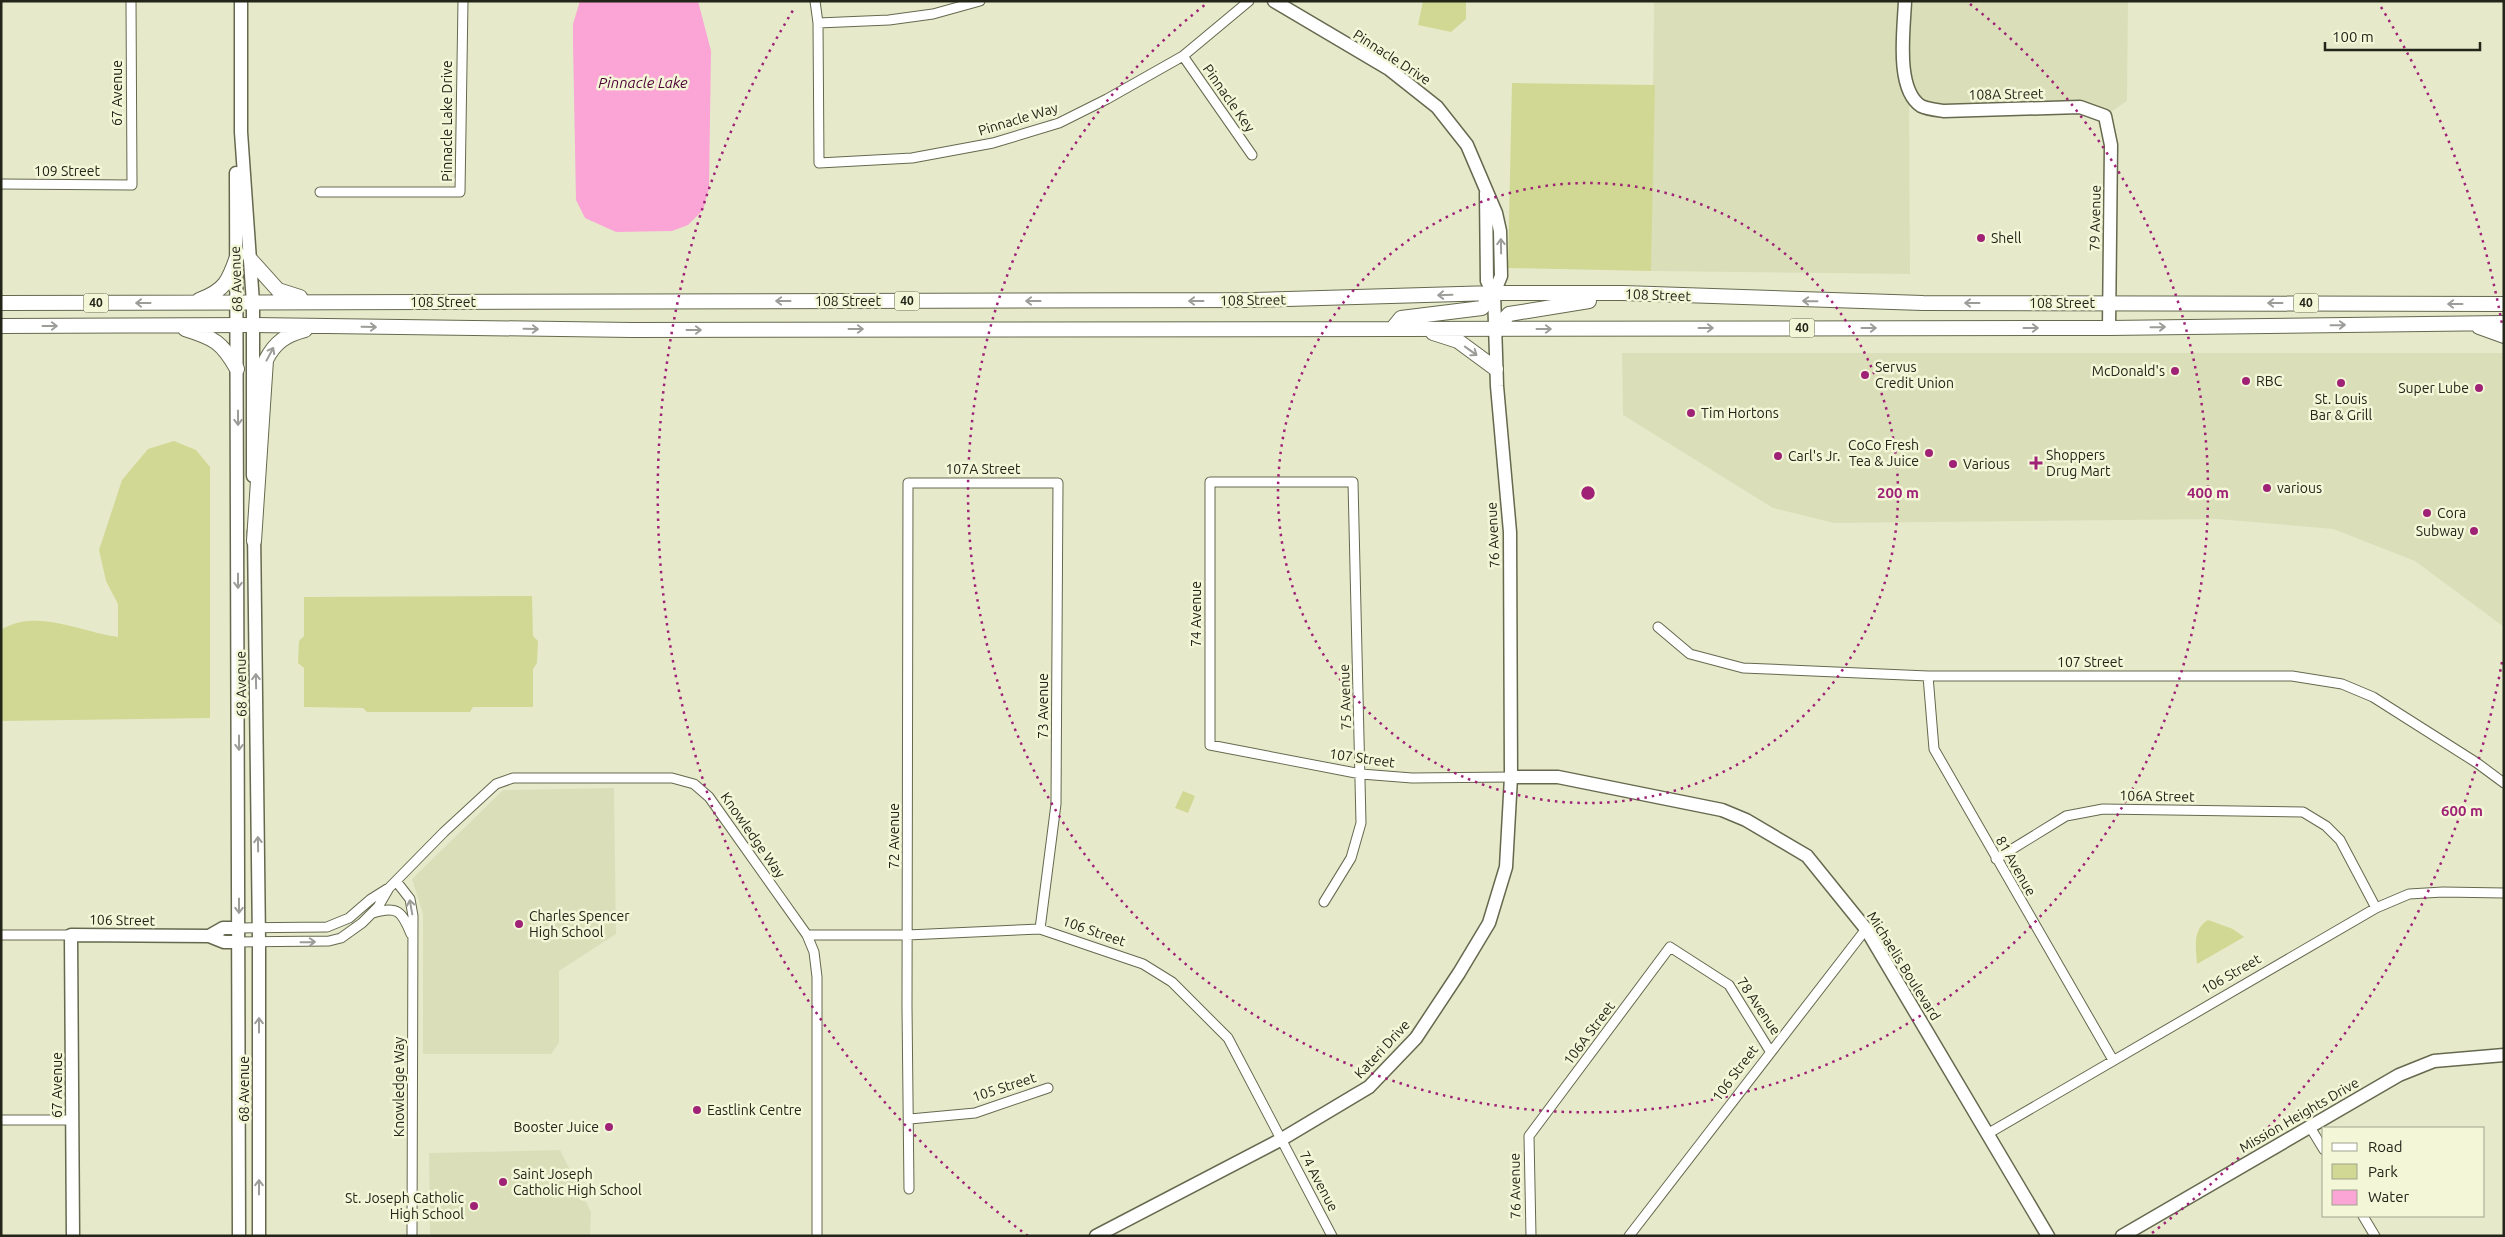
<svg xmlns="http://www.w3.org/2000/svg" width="2505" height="1237" font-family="Ubuntu,sans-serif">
<rect width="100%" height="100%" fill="#e6eacb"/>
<!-- built -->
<path fill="#dadfba" d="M 1654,1 L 2128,1 L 2127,101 L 2105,116 L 2080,107 L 1944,111 L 1909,95 L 1910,274 L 1651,271 Z
M 1622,353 L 2504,353 L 2504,627 L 2415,561 L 2333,529 L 2217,519 L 1834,523 L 1773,508 L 1623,415 Z
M 614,788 L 616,934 L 559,971 L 559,1043 L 551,1054 L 423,1054 L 423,914 L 412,879 L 503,790 Z
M 560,1150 L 591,1212 L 590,1236 L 430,1236 L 429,1153 Z"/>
<!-- green -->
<path fill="#d1d894" d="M 1423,1 L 1466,1 L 1466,19 L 1451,32 L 1418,25 Z
M 1512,83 L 1655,85 L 1651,271 L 1508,268 Z
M 174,441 L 196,450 L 210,467 L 210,718 L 1,721 L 1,630 C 36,608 80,632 118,637 L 118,604 L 106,581 L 99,550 L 122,480 L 148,449 Z
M 532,596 L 533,636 L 538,641 L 537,663 L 533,669 L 533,707 L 473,707 L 470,712 L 367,712 L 363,708 L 304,707 L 304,668 L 298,663 L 299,641 L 304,636 L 304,597 Z
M 1183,791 L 1195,796 L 1188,813 L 1175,808 Z
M 2208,920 L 2233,929 L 2244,937 L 2197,964 C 2196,948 2192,929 2208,920 Z"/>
<!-- water -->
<path fill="#faa5d5" d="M 580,1 L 698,1 L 711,51 L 709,188 L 703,210 L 688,225 L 672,231 L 616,232 L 585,218 L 576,200 L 573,42 L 573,24 Z"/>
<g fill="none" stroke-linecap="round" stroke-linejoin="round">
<!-- street casing -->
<g stroke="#66694e" stroke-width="11">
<path id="street" d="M 815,1 L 818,23 L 819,163 L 912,158 L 993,143 L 1059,123 L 1107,99 L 1183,56 L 1249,1
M 818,23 L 889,20 L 933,14 L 980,1
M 1183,56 L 1252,155
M 1,184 L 132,185 L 131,1
M 320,192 L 460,192 L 463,1
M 1658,627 L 1690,654 L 1743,668 L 1928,676 L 2292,676 L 2342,684 L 2373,697 L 2477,763 L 2504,783
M 1928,676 L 1934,749 L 2113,1060
M 1996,859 L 2066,816 L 2103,809 L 2303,812 L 2326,826 L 2340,840 L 2376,908
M 396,881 L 410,899 L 413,916 L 412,1236
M 1324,902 L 1351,858 L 1361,823 L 1353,482 L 1210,482 L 1210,745 L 1361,774 L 1412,778 L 1511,777
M 373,913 C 398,905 402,912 411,934
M 239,928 L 327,927 L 349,918 L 371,899 L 387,889
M 1,935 L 71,935
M 807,935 L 907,935 L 1040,929 L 1143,964 L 1172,982 L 1228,1038 L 1332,1236
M 239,942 L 329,941 L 341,938 L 362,923 L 378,907 L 389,888 L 444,832 L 496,784 L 513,778 L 672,778 L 694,784 L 709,797 L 807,935 L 814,952 L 817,977 L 817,1236
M 910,1119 L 975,1113 L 1048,1088
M 1,1120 L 72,1120
M 2310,1127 L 2324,1150
M 1989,1133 L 2376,908 L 2409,894 L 2443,892 L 2504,893
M 909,1189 L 907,1007 L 908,483 L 1058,483 L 1056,804 L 1040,929
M 2363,1216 L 2375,1236
M 1531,1236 L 1529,1136 L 1670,947 L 1729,985 L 1770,1051
M 1629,1236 L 1866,929"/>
</g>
<!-- secondary casing -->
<g stroke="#66694e" stroke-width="15">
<path id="secondary" d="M 241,1 L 241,132 L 253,303 L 253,476
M 1905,1 C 1904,29 1895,89 1921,106 C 1927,109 1937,110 1944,111 L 2080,107 L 2105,116 L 2111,145 L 2109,328
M 236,173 L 239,1236
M 1486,193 L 1487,281 L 1494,293
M 254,531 L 259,942 L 259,1236
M 1511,777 L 1558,777 L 1722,810 L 1746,820 L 1807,856 L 1866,929 L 2048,1236
M 209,936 L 224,942 L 239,942
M 73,1236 L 71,935 L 209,936 L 223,928 L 239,928
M 1096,1236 L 1282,1139 L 1369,1087 L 1416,1038 L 1459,973 L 1489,923 L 1506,867 L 1511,777 L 1510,532 L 1497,386 L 1494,293 L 1501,276 L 1500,231 L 1496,213 L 1467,145 L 1437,107 L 1389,69 L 1274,1
M 2122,1236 L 2399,1075 L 2434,1061 L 2504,1055"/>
</g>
<!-- primary casing -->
<g stroke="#66694e" stroke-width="16">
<path id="primary" d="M 251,260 L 278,290 L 300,297
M 199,300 C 226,290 229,280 238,254
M 1,303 L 1255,300 L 1494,293 L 1623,293 L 1923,303 L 2504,304
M 1,326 L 252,325 L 632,330 L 2109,328 L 2504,323
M 2479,327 L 2504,336
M 185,329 C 214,338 222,342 237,369
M 1392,329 L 1401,318 L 1482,308 L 1494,293
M 1495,329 L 1509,314 L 1589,301
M 1433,333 L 1458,341 L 1496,369
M 254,541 L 266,360 C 275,342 286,335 305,330"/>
</g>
<!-- street -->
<use href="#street" stroke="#fff" stroke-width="9"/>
<!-- secondary -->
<use href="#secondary" stroke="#fff" stroke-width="12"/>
<!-- primary -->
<use href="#primary" stroke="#fff" stroke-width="14"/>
</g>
<!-- one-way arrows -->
<defs><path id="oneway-shaft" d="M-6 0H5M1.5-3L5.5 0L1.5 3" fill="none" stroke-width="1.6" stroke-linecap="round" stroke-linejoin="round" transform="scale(1.25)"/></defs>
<g stroke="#9c9d98">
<use href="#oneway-shaft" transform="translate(1501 246) rotate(-91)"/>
<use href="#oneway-shaft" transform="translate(1445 295) rotate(178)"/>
<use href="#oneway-shaft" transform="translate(783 301) rotate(180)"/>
<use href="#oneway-shaft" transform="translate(1033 301) rotate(180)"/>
<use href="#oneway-shaft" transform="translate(1196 301) rotate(180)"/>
<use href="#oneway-shaft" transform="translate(1810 301) rotate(-179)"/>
<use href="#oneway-shaft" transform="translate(143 303) rotate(180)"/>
<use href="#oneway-shaft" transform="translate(1972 303) rotate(180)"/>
<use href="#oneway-shaft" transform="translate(2275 303) rotate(-180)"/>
<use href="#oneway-shaft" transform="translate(2455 304) rotate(-180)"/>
<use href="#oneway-shaft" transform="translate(2338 325) rotate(-1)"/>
<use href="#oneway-shaft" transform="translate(50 326)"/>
<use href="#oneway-shaft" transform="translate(369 327) rotate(1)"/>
<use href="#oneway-shaft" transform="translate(2158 327) rotate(-1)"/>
<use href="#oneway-shaft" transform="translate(1706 328)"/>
<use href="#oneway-shaft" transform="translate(1869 328)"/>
<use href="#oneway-shaft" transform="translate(2031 328)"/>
<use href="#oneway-shaft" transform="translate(531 329) rotate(1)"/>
<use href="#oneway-shaft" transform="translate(856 329)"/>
<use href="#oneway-shaft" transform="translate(1544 329)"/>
<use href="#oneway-shaft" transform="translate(694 330)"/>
<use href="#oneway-shaft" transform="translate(1471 351) rotate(36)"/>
<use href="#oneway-shaft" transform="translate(270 354) rotate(-62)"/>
<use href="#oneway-shaft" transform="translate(238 418) rotate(90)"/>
<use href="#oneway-shaft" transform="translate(238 581) rotate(90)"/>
<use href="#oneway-shaft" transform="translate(256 681) rotate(-91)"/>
<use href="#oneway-shaft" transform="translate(239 743) rotate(90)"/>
<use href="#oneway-shaft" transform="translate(258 844) rotate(-91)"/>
<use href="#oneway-shaft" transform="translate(239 906) rotate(90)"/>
<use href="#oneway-shaft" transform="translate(411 907) rotate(-100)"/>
<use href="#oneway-shaft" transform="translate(308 942) rotate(-1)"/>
<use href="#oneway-shaft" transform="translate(259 1025) rotate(-90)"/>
<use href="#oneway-shaft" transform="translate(259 1187) rotate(-90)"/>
</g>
<!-- distance rings -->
<g fill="none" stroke="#9f2276" stroke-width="2.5" stroke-dasharray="2.5 5">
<circle cx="1588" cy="493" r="310"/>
<path d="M1970 4A620 620 0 1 1 1206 4"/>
<path d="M2502 662A930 930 0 0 1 2148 1236M1028 1236A930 930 0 0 1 795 7M2381 7A930 930 0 0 1 2502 324"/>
</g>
<!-- markers -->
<g fill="#9f2276" stroke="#f3f7d8" stroke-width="2">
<circle cx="1981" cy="238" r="5"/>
<circle cx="2175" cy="371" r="5"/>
<circle cx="1865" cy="375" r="5"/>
<circle cx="2246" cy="381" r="5"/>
<circle cx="2341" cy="383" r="5"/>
<circle cx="2479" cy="388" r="5"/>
<circle cx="1691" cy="413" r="5"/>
<circle cx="1929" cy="453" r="5"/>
<circle cx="1778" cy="456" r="5"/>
<path d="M2033.5 455.5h5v5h5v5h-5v5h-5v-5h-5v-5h5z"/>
<circle cx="1953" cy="464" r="5"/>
<circle cx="2267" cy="488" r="5"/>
<circle cx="2427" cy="513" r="5"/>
<circle cx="2474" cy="531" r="5"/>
<circle cx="519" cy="924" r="5"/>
<circle cx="697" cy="1110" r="5"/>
<circle cx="609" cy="1127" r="5"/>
<circle cx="503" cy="1182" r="5"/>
<circle cx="474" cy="1206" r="5"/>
</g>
<g text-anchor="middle" stroke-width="5" stroke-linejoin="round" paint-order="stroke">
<!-- shield labels -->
<g fill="#f3f7d8" stroke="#616452" stroke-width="1">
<rect x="894.5" y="291.5" width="25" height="19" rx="4"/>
<rect x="83.5" y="293.5" width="25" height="19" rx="4"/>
<rect x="2293.5" y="293.5" width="25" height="19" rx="4"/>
<rect x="1789.5" y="318.5" width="25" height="19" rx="4"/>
</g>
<g font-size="12" font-weight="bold" fill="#232519">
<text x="907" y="305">40</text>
<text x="96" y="307">40</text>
<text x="2306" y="307">40</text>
<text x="1802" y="332">40</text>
</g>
<!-- street labels -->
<g font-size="14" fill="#232519" stroke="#f3f7d8">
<text transform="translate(1392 57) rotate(33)" y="5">Pinnacle Drive</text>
<text transform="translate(117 93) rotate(-90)" y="5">67 Avenue</text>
<text transform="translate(2006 94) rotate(-1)" y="5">108A Street</text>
<text transform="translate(1229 98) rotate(55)" y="5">Pinnacle Key</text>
<text transform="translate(1018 119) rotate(-17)" y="5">Pinnacle Way</text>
<text transform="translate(447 121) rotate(-90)" y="5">Pinnacle Lake Drive</text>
<text x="67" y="176">109 Street</text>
<text transform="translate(2095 218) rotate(-89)" y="5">79 Avenue</text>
<text transform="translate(236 279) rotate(-92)" y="5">68 Avenue</text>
<text transform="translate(1658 295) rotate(2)" y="5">108 Street</text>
<text transform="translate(1253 300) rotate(-1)" y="5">108 Street</text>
<text x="848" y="306">108 Street</text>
<text x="443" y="307">108 Street</text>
<text x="2062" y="308">108 Street</text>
<text x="983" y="474">107A Street</text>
<text transform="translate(1493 535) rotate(-93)" y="5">76 Avenue</text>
<text transform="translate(1196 614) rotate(-90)" y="5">74 Avenue</text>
<text x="2090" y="667">107 Street</text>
<text transform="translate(241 684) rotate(-91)" y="5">68 Avenue</text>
<text transform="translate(1345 697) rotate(-92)" y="5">75 Avenue</text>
<text transform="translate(1043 706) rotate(-90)" y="5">73 Avenue</text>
<text transform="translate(1362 758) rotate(8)" y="5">107 Street</text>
<text transform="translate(2157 796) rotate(1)" y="5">106A Street</text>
<text transform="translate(753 835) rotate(55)" y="5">Knowledge Way</text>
<text transform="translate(894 836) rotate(-90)" y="5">72 Avenue</text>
<text transform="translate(2016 866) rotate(60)" y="5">81 Avenue</text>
<text transform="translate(122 920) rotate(1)" y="5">106 Street</text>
<text transform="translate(1094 931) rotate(19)" y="5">106 Street</text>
<text transform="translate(1904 966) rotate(58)" y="5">Michaelis Boulevard</text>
<text transform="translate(2231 974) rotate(-30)" y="5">106 Street</text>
<text transform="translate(1759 1006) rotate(56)" y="5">78 Avenue</text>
<text transform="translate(1589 1033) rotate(-53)" y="5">106A Street</text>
<text transform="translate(1382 1049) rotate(-47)" y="5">Kateri Drive</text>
<text transform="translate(1735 1073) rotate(-53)" y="5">106 Street</text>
<text transform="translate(57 1085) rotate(-90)" y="5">67 Avenue</text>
<text transform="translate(399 1087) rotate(-90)" y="5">Knowledge Way</text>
<text transform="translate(1004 1087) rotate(-18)" y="5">105 Street</text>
<text transform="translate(244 1089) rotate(-90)" y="5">68 Avenue</text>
<text transform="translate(2299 1115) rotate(-30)" y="5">Mission Heights Drive</text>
<text transform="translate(1319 1181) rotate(62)" y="5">74 Avenue</text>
<text transform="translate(1515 1186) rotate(-91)" y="5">76 Avenue</text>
</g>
<!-- poi labels -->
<g font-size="14" fill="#232519" stroke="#f3f7d8" text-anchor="start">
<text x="1991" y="243">Shell</text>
<text x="1875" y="372">Servus<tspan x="1875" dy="16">Credit Union</tspan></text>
<text x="2165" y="376" text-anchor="end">McDonald's</text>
<text x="2256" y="386">RBC</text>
<text x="2469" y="393" text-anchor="end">Super Lube</text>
<text x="2341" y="404" text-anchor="middle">St. Louis<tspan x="2341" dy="16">Bar &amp; Grill</tspan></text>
<text x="1701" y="418">Tim Hortons</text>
<text x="1919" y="450" text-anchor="end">CoCo Fresh<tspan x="1919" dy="16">Tea &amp; Juice</tspan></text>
<text x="2046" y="460">Shoppers<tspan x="2046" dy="16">Drug Mart</tspan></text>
<text x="1788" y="461">Carl's Jr.</text>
<text x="1963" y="469">Various</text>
<text x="2277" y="493">various</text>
<text x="2437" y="518">Cora</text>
<text x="2464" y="536" text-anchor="end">Subway</text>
<text x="529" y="921">Charles Spencer<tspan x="529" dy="16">High School</tspan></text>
<text x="707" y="1115">Eastlink Centre</text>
<text x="599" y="1132" text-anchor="end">Booster Juice</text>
<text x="513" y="1179">Saint Joseph<tspan x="513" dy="16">Catholic High School</tspan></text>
<text x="464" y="1203" text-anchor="end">St. Joseph Catholic<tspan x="464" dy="16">High School</tspan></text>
</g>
<!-- water labels -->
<g font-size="15" font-style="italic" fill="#4d0236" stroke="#f3f7d8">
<text x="643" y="88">Pinnacle Lake</text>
</g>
</g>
<circle cx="1588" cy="493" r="8" fill="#9f2276" stroke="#f3f7d8" stroke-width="2.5"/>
<g font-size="15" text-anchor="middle" font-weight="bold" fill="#9f2276" stroke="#f3f7d8" stroke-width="5" stroke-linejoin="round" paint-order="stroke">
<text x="1898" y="498">200 m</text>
<text x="2208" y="498">400 m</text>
<text x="2462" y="816">600 m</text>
</g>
<!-- border -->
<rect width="2505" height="1237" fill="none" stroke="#232519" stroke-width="5"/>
<!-- legend -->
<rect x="2322" y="1127" width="162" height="90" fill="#f3f7d8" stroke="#a0a38c"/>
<rect x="2332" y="1143" width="25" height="8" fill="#ffffff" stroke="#a0a38c"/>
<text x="2368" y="1152" font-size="15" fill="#232519">Road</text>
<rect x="2332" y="1164" width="25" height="15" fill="#d1d894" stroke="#a0a38c"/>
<text x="2368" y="1177" font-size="15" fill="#232519">Park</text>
<rect x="2332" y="1190" width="25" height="15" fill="#faa5d5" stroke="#a0a38c"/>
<text x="2368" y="1202" font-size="15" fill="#232519">Water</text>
<!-- scale -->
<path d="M2325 42v8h155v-8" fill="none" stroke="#232519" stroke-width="2.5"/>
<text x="2332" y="42" font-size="15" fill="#232519" stroke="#f3f7d8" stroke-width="4" paint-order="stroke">100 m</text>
</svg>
